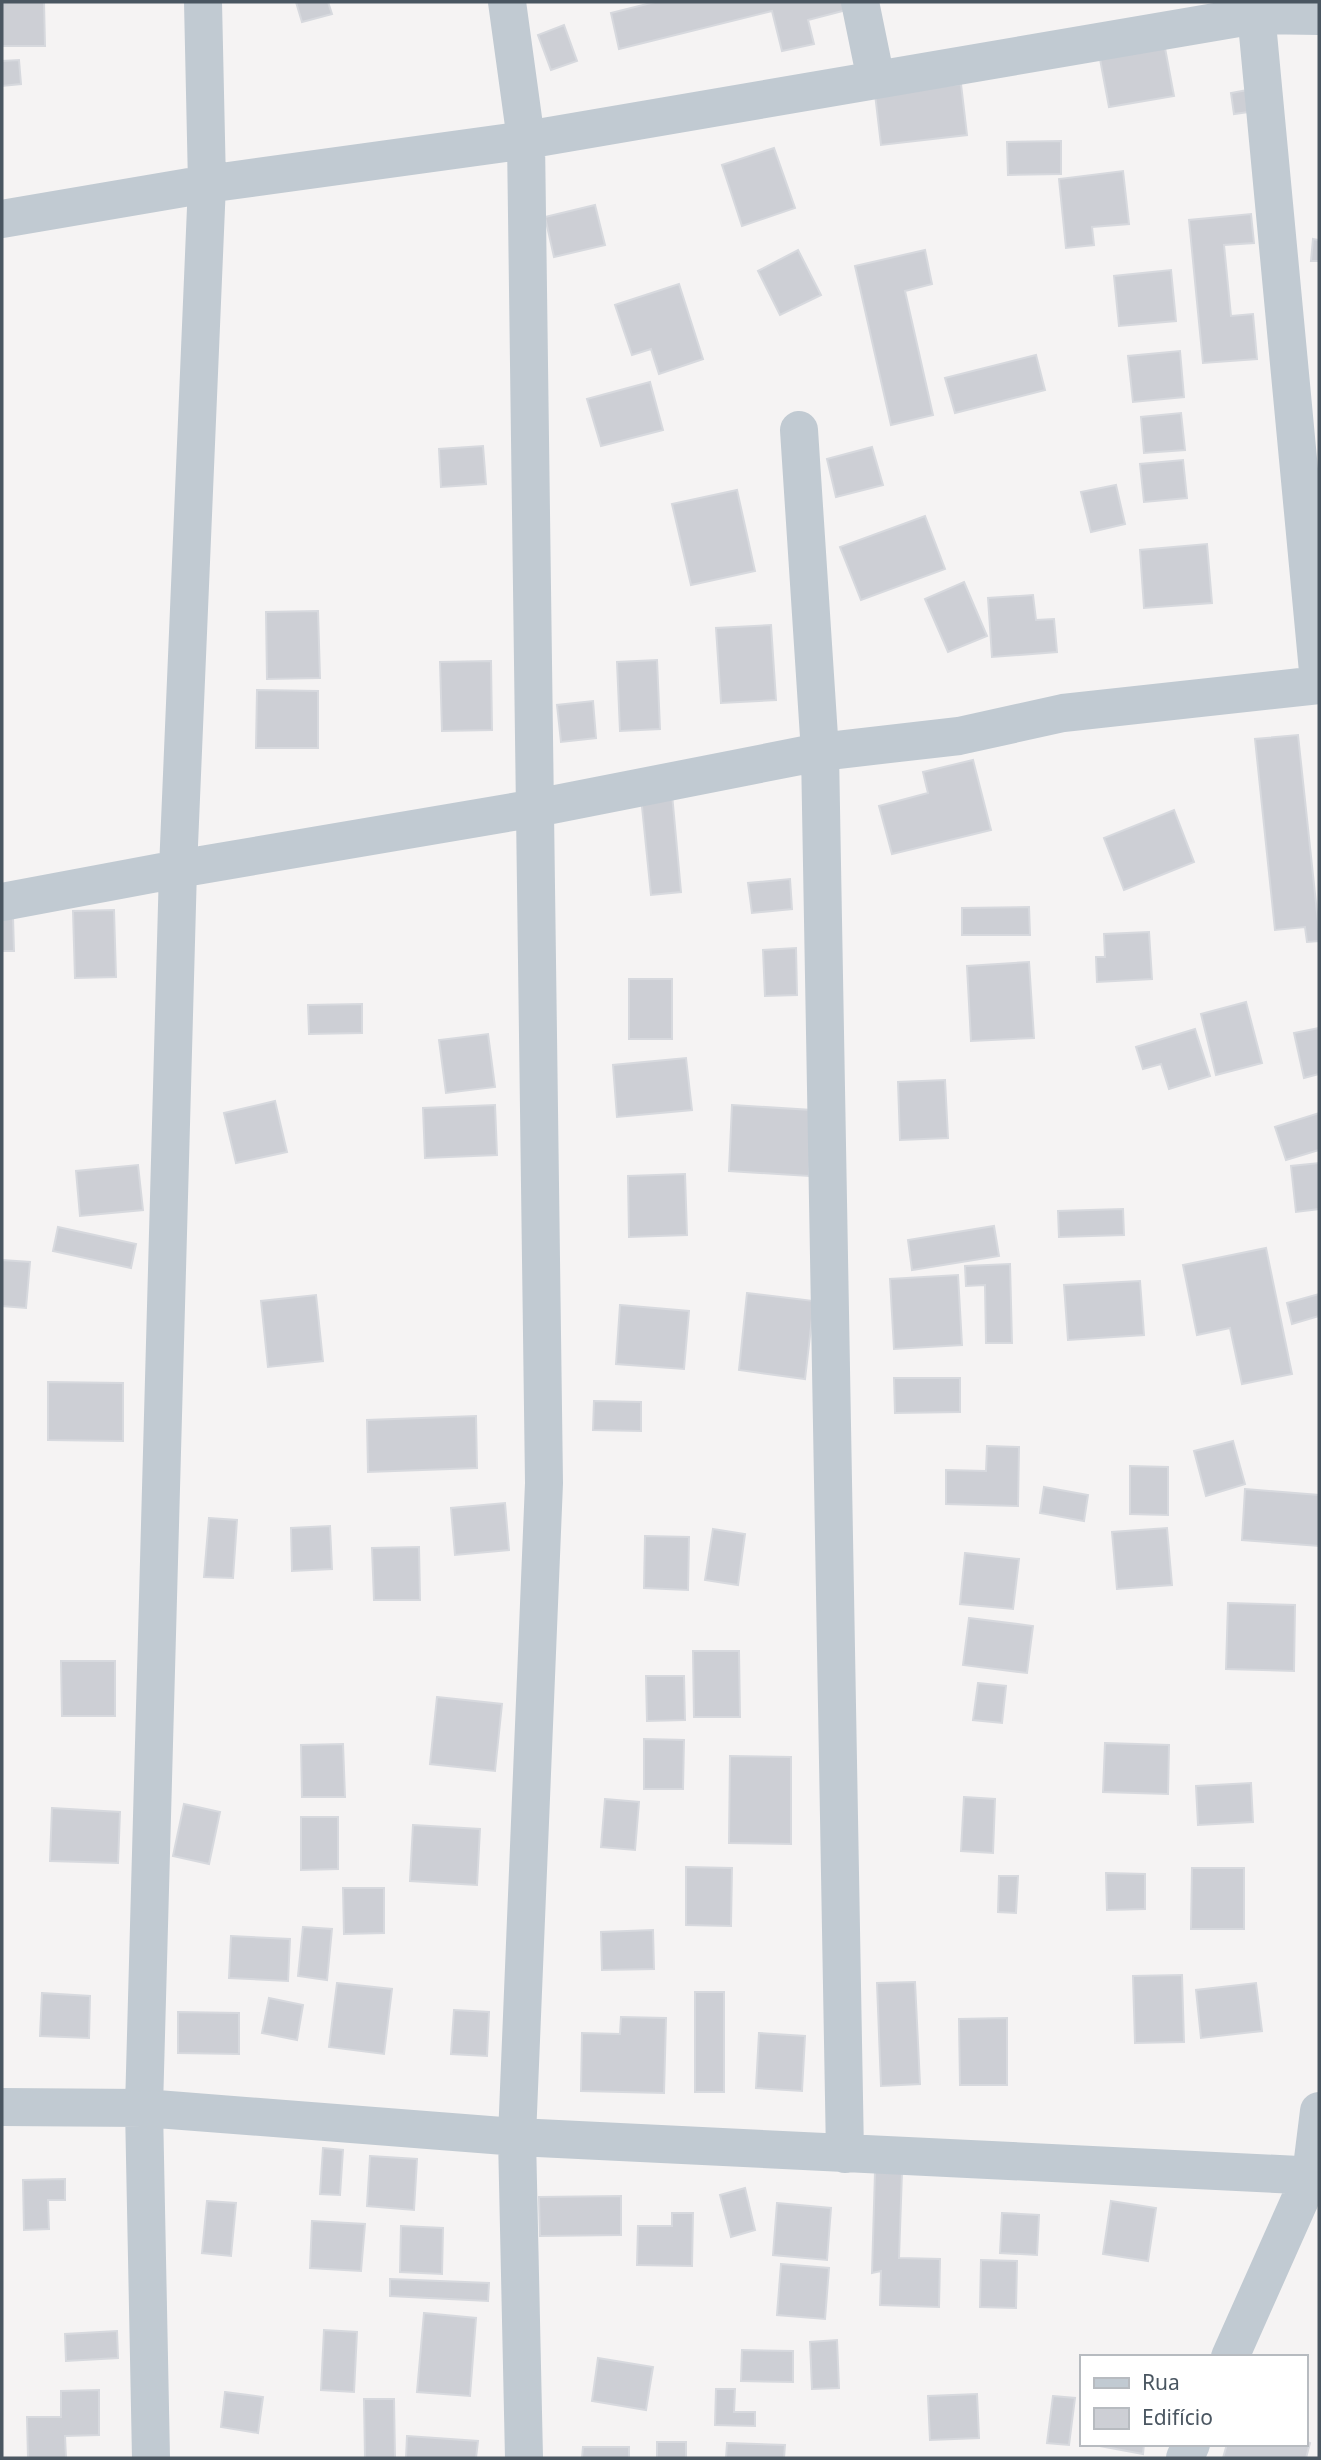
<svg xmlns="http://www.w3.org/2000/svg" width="1321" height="2460" font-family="'Noto Sans',sans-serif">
<rect width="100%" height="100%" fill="#f5f3f3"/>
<!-- building -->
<path fill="#cdcfd5" stroke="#d7d9de" stroke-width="2" d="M 2,2 L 44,2 L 45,46 L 2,46 Z
M 296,2 L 328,2 L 332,14 L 302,22 Z
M 655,2 L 857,2 L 858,7 L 808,20 L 814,44 L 782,51 L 772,11 L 619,49 L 611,13 Z
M 564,25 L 577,61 L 551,70 L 538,35 Z
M 1165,48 L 1174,96 L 1109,107 L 1100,59 Z
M 19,60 L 21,84 L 2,86 L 2,61 Z
M 961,84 L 967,135 L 881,145 L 875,94 Z
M 1253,89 L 1256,111 L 1234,114 L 1231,93 Z
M 1061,141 L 1061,174 L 1008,175 L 1007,142 Z
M 774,148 L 795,208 L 742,226 L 722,165 Z
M 1123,171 L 1129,224 L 1092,227 L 1094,245 L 1066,248 L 1059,179 Z
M 595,205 L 605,245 L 554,257 L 545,217 Z
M 1251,214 L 1254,243 L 1224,245 L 1231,316 L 1253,314 L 1257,359 L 1203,363 L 1189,220 Z
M 1313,239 L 1319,240 L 1319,261 L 1311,261 Z
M 798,250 L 821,295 L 780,315 L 758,271 Z
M 925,250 L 932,284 L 905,291 L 933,415 L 891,425 L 855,266 Z
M 1171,270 L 1176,321 L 1119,326 L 1114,276 Z
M 679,284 L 703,359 L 659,374 L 651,349 L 632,355 L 615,305 Z
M 1180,351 L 1184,397 L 1133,402 L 1128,356 Z
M 1036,355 L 1045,390 L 955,413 L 945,378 Z
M 650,382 L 663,430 L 601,446 L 587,399 Z
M 1181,413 L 1185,450 L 1144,453 L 1141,417 Z
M 483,446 L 486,484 L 441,487 L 439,449 Z
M 872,447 L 883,485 L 836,497 L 827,459 Z
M 1183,460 L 1187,498 L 1144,502 L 1140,464 Z
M 1116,485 L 1125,524 L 1091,532 L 1081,492 Z
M 737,490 L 755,571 L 691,585 L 672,504 Z
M 925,516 L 945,569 L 861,600 L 840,547 Z
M 1207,544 L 1212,603 L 1144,608 L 1140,550 Z
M 964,582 L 987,636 L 948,652 L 925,599 Z
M 1033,595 L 1036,620 L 1054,619 L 1057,652 L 992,657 L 988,598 Z
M 318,611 L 320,678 L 267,679 L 266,612 Z
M 771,625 L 776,700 L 721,703 L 716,628 Z
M 657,660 L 660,729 L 620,731 L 617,662 Z
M 491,661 L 492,730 L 442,731 L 440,662 Z
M 257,690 L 318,691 L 318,748 L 256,748 Z
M 593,701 L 596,738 L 561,742 L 557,705 Z
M 1298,735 L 1319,931 L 1319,941 L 1307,942 L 1305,927 L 1275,930 L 1255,739 Z
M 973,760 L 991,830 L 892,854 L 879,806 L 928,793 L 923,772 Z
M 672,794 L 681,892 L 651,895 L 641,797 Z
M 1174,810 L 1194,862 L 1124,890 L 1104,838 Z
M 790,879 L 792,909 L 752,913 L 748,883 Z
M 1029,907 L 1030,935 L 962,935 L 962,908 Z
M 114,910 L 116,977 L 75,978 L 73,911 Z
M 13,917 L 14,951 L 2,951 L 2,918 Z
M 1149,932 L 1152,979 L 1097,982 L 1096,957 L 1105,957 L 1104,934 Z
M 796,948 L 797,995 L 765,996 L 763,950 Z
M 1029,962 L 1034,1038 L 971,1041 L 967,966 Z
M 629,979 L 672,979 L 672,1039 L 629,1039 Z
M 1246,1002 L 1262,1063 L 1216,1075 L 1201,1014 Z
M 362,1004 L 362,1033 L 309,1034 L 308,1005 Z
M 1319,1028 L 1319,1074 L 1304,1078 L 1294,1033 Z
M 1195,1029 L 1210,1076 L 1169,1089 L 1161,1064 L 1143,1069 L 1136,1047 Z
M 488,1034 L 495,1087 L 446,1093 L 439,1040 Z
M 686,1058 L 692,1110 L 617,1117 L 613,1065 Z
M 945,1080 L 948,1138 L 900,1140 L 898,1082 Z
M 275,1101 L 287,1152 L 236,1163 L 224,1113 Z
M 495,1105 L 497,1155 L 425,1158 L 423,1108 Z
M 732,1105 L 812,1110 L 809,1176 L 729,1171 Z
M 1319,1113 L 1319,1150 L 1286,1160 L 1275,1127 Z
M 1319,1163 L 1319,1209 L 1296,1212 L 1291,1166 Z
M 138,1165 L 143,1210 L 80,1216 L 76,1171 Z
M 685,1174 L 687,1235 L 629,1237 L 628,1176 Z
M 1123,1209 L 1124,1235 L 1059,1237 L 1058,1211 Z
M 994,1226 L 999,1256 L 912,1270 L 908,1240 Z
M 58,1227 L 136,1244 L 131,1268 L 53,1251 Z
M 1266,1248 L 1292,1374 L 1242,1384 L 1230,1328 L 1197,1335 L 1183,1265 Z
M 2,1260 L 30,1262 L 26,1308 L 2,1306 Z
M 1010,1264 L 1012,1343 L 986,1343 L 985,1285 L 966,1286 L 965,1266 Z
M 958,1275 L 962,1345 L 894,1349 L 890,1279 Z
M 1140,1281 L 1144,1335 L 1068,1340 L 1064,1285 Z
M 747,1293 L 814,1301 L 805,1379 L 739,1370 Z
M 1319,1294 L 1319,1316 L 1292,1324 L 1287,1303 Z
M 316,1295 L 323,1361 L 268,1367 L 261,1301 Z
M 620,1305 L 689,1311 L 684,1369 L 616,1364 Z
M 894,1378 L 960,1378 L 960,1412 L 895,1413 Z
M 48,1382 L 123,1383 L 123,1441 L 48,1440 Z
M 594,1401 L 641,1402 L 641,1431 L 593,1430 Z
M 476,1416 L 477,1468 L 368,1472 L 367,1420 Z
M 1233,1441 L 1245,1484 L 1206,1496 L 1194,1451 Z
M 987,1446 L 1019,1447 L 1018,1506 L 946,1504 L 946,1470 L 986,1471 Z
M 1130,1466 L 1168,1467 L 1168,1515 L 1130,1514 Z
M 1044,1487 L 1088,1495 L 1084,1521 L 1040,1513 Z
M 1245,1489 L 1319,1495 L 1319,1546 L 1242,1540 Z
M 505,1503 L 509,1550 L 455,1555 L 451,1508 Z
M 209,1518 L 237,1520 L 233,1578 L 204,1577 Z
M 330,1526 L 332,1569 L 292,1571 L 291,1528 Z
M 1167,1528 L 1172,1585 L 1117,1589 L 1112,1532 Z
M 713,1529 L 745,1534 L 738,1585 L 705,1580 Z
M 645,1536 L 689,1537 L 688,1590 L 644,1588 Z
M 419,1547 L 420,1600 L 374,1600 L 372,1548 Z
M 965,1553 L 1019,1559 L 1013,1609 L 960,1604 Z
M 1228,1603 L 1295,1605 L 1294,1671 L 1226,1669 Z
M 969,1618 L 1033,1626 L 1027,1673 L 963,1665 Z
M 693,1651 L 739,1651 L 740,1717 L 694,1717 Z
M 61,1661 L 115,1661 L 115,1716 L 62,1716 Z
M 646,1676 L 684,1676 L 685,1720 L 647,1721 Z
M 978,1683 L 1006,1686 L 1002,1723 L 973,1720 Z
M 437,1697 L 502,1704 L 495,1771 L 430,1764 Z
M 644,1739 L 684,1740 L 683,1789 L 644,1789 Z
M 1105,1743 L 1169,1745 L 1168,1794 L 1103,1792 Z
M 343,1744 L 345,1797 L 302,1797 L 301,1745 Z
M 730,1756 L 791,1757 L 791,1844 L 729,1843 Z
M 1251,1783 L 1253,1822 L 1198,1825 L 1196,1786 Z
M 964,1797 L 995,1799 L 993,1853 L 961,1851 Z
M 605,1799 L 639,1802 L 635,1850 L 601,1847 Z
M 184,1804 L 220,1812 L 209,1864 L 173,1856 Z
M 52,1808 L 120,1812 L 118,1863 L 50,1861 Z
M 301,1817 L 338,1817 L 338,1869 L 301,1870 Z
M 413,1825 L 480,1829 L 477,1885 L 410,1881 Z
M 686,1867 L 732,1868 L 731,1926 L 686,1925 Z
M 1192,1868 L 1244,1868 L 1244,1929 L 1191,1929 Z
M 1106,1873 L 1145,1874 L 1145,1909 L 1107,1910 Z
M 999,1876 L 1018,1876 L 1016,1913 L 998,1912 Z
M 343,1888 L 384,1888 L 384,1933 L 344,1934 Z
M 303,1927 L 332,1929 L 327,1980 L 298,1976 Z
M 653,1930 L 654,1969 L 602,1970 L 601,1932 Z
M 231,1936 L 290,1939 L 288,1981 L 229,1978 Z
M 1182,1975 L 1184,2042 L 1135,2043 L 1133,1976 Z
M 915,1982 L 920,2084 L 881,2086 L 877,1983 Z
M 337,1983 L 392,1989 L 384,2054 L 329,2047 Z
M 1256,1983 L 1262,2031 L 1201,2038 L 1196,1990 Z
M 695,1992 L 724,1992 L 724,2092 L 695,2092 Z
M 42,1993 L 90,1996 L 89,2038 L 40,2036 Z
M 269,1998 L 303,2005 L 297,2040 L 262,2033 Z
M 454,2010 L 489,2012 L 487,2056 L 451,2054 Z
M 178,2012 L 239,2013 L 239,2054 L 178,2053 Z
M 621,2017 L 666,2018 L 664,2093 L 581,2091 L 582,2033 L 620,2034 Z
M 1007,2018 L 1007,2085 L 960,2085 L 959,2019 Z
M 759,2033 L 805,2036 L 802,2091 L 756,2088 Z
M 323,2148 L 343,2150 L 340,2195 L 320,2194 Z
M 370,2156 L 417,2159 L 414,2210 L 367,2206 Z
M 875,2172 L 902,2172 L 899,2258 L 940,2259 L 939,2307 L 880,2305 L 881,2271 L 872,2273 Z
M 65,2179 L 65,2200 L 48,2200 L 49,2229 L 24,2230 L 23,2180 Z
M 745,2188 L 755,2230 L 731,2237 L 720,2195 Z
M 621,2196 L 621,2235 L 540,2236 L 539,2197 Z
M 207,2201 L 236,2203 L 231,2256 L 202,2253 Z
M 1111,2201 L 1156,2208 L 1148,2261 L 1103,2254 Z
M 777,2203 L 831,2208 L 827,2260 L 773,2255 Z
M 672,2213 L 693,2213 L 692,2266 L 637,2265 L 638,2226 L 672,2226 Z
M 1002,2213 L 1039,2215 L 1037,2255 L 1000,2253 Z
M 312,2221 L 365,2224 L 361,2271 L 310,2268 Z
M 401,2226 L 443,2228 L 442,2274 L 400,2272 Z
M 981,2260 L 1017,2261 L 1016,2308 L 980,2307 Z
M 781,2264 L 829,2268 L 825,2319 L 777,2315 Z
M 390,2279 L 489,2283 L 488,2301 L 390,2296 Z
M 424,2313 L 476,2318 L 470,2396 L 417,2392 Z
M 324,2330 L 357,2332 L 354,2392 L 321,2390 Z
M 117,2331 L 118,2358 L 66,2361 L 65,2334 Z
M 837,2340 L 839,2388 L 812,2389 L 810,2342 Z
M 742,2350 L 793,2351 L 793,2382 L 741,2381 Z
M 598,2358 L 653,2367 L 646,2410 L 592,2401 Z
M 716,2389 L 735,2389 L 734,2412 L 755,2412 L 755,2426 L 715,2425 Z
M 99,2390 L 99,2435 L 65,2436 L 66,2458 L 28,2458 L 27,2417 L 61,2417 L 61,2391 Z
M 225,2392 L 263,2397 L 258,2433 L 221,2427 Z
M 977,2394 L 979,2438 L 930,2440 L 928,2396 Z
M 1053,2396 L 1075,2398 L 1069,2445 L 1047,2443 Z
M 364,2399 L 394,2399 L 395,2458 L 365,2458 Z
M 407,2436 L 478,2441 L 476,2458 L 406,2458 Z
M 1305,2441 L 1310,2443 L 1306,2458 L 1223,2458 L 1227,2444 L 1305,2444 Z
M 657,2442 L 686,2442 L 686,2458 L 657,2458 Z
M 727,2443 L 785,2445 L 784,2458 L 726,2458 Z
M 1089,2444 L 1144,2444 L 1143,2454 Z
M 583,2447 L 629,2447 L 629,2458 L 582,2458 Z"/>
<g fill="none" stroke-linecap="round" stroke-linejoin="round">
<!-- street -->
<path stroke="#c1cad2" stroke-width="38" d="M 507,2 L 526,140 L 544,1483 L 517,2137 L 524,2458
M 860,2 L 876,80
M 1255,2 L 1319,682
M 2,219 L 207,184 L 526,140 L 1256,15 L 1319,16
M 799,430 L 820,752 L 845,2154
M 2,902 L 178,869 L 536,808 L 820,752 L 959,736 L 1063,713 L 1319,685
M 2,2107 L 144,2108 L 517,2137 L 1319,2176
M 1230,2357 L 1311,2175 L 1319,2111
M 151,2458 L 144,2108 L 178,869 L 207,184 L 203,2
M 1185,2458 L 1191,2444"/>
</g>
<!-- border -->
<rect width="1321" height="2460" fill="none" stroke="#4a5661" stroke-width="7"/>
<!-- legend -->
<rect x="1080" y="2355" width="228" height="91" fill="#ffffff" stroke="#b7bbc0" stroke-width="2"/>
<rect x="1094" y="2378" width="35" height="10" fill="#c1cad2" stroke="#b7bbc0" stroke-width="2"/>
<text x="1142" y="2390" font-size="21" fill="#4a5661">Rua</text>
<rect x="1094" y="2408" width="35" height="21" fill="#cdcfd5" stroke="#b7bbc0" stroke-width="2"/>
<text x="1142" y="2425" font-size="21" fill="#4a5661">Edifício</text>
</svg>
